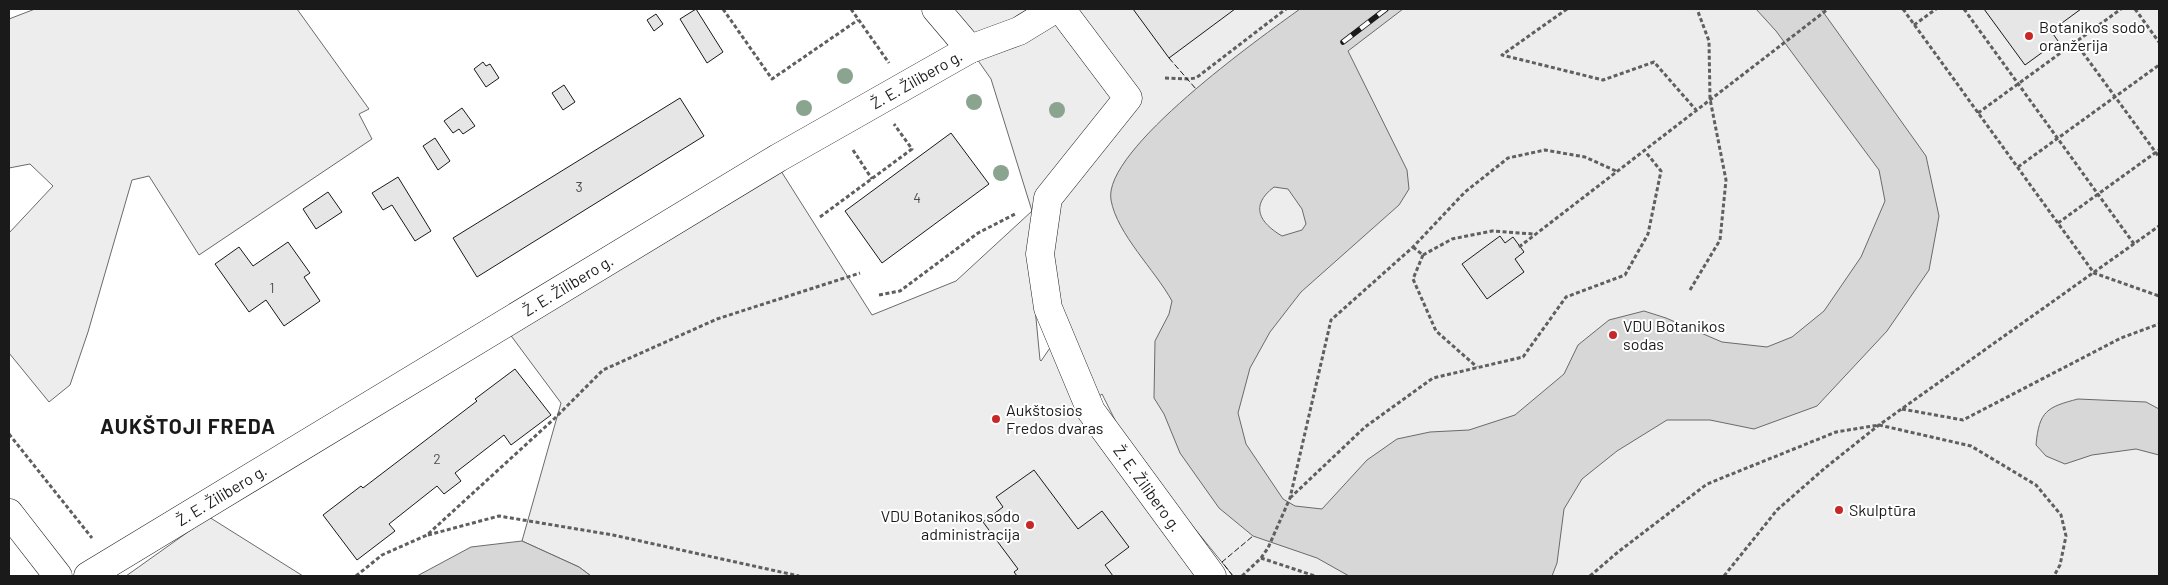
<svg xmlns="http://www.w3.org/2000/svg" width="2168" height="585" font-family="Barlow,sans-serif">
<rect width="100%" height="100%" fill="#fff"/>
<!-- built -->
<path fill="#ededed" stroke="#6a6a6a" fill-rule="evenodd" d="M 35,9 L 297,9 L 369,109 L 359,114 L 372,139 L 199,255 L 149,176 L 132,180 L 88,332 L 70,385 L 49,402 L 9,353 L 9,233 L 53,186 L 30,164 L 9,168 L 9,19 Z
M 950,9 L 2159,9 L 2159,576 L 1233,576 L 1128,446 L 1102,394 L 1078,412 L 1195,576 L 591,576 L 579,567 L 522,541 L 561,403 L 509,333 L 781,171 L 872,315 L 956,281 L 1032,211 L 991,79 L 970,49 ZM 1032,277 L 1063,329 L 1041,361 L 1040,360 Z
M 209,517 L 303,576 L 126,576 Z"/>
<!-- water -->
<path fill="#d7d7d7" stroke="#6a6a6a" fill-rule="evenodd" d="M 1300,9 L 1403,9 L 1348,51 L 1407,170 L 1409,189 L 1399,205 L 1301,292 L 1270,332 L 1250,368 L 1238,413 L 1246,444 L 1283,499 L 1295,506 L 1322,509 L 1367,460 L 1397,439 L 1430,432 L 1469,430 L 1515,415 L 1564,374 L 1578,345 L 1609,320 L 1644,311 L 1666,318 L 1722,342 L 1767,347 L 1792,337 L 1824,311 L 1861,257 L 1885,201 L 1879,170 L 1776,31 L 1756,9 L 1821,9 L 1926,156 L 1939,216 L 1929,270 L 1887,331 L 1817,406 L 1754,429 L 1710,420 L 1667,420 L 1617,451 L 1582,479 L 1564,509 L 1557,563 L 1552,576 L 1349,576 L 1317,558 L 1253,536 L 1219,508 L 1180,453 L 1164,414 L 1154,398 L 1155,341 L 1169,314 L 1172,301 C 1155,270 1117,234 1111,200 C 1102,150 1261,37 1300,9 ZM 1274,187 L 1288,189 L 1302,209 L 1306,224 L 1302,230 L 1282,236 C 1260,223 1249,206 1274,187 Z
M 2078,399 L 2146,402 L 2159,409 L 2159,455 L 2136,449 L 2092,455 L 2065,464 L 2046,456 L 2036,445 C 2039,411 2047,407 2078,399 Z
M 522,541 L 579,567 L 591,576 L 417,576 L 471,547 Z"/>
<!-- building -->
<path fill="#e6e6e6" stroke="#1a1a1a" d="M 696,9 L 723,52 L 707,63 L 680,19 Z
M 1133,9 L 1235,9 L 1169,58 Z
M 1984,9 L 2081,9 L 2051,31 L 2058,41 L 2025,65 Z
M 656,14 L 663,24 L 654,31 L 647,20 Z
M 483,62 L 486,66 L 490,64 L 499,78 L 486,87 L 474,69 Z
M 564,85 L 575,102 L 563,110 L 552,93 Z
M 680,98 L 704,136 L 477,277 L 453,238 Z
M 462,108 L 475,126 L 463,134 L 459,129 L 453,133 L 444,121 Z
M 951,133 L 989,184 L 882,263 L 845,211 Z
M 435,138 L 450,161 L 438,170 L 423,146 Z
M 398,177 L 431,231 L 415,241 L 392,205 L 383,210 L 372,193 Z
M 328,192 L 342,212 L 316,229 L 303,209 Z
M 1500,236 L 1505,243 L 1513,237 L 1524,252 L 1515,259 L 1524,272 L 1487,299 L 1462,264 Z
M 288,242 L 310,273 L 304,277 L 320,301 L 284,326 L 266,300 L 249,312 L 215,264 L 239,247 L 253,266 Z
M 515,369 L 551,415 L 511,445 L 504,435 L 455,473 L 461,481 L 444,494 L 437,486 L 389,524 L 395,531 L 357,560 L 323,515 L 361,486 L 363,488 L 477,401 L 475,399 Z
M 1034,470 L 1078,529 L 1102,511 L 1129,547 L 1105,565 L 1113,576 L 1017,576 L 1014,572 L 1018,569 L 983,522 L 1003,507 L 996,497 Z"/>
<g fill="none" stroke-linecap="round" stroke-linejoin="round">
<!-- minor casing -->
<g stroke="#1a1a1a" stroke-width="29">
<g id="minor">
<path d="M 936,9 L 970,49"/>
<path id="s1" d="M 1061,9 L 1128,98 L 1048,198 L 1040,254 L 1048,308 L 1091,411 L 1212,576"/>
<path d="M 9,513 L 58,576"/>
<path id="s2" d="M 88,576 L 778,158 L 970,49 L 1019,31 L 1055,9"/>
</g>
</g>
<!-- path -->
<path stroke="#5f5f5f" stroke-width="3" stroke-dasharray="4 2.5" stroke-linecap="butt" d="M 723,9 L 772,79 L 858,20
M 851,9 L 889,63
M 1567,9 L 1502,55 L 1603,80 L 1654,62 L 1696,110
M 1903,9 L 2094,273 L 2159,296
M 1964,9 L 2134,244
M 2135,9 L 2159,42
M 1914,25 L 1936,9
M 2075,42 L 2159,157
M 1165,78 L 1188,79 L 1196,78 L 1286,9
M 1978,113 L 2121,9
M 853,150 L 872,179
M 2018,167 L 2159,65
M 820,217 L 912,149 L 894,124
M 2058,223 L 2159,150
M 1413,247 L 1423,255 L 1413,279 L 1436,331 L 1477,367
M 1519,247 L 1828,9
M 1423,255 L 1452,239 L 1492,231 L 1534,234
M 1690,290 L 1720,240 L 1726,180 L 1710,99 L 1709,41 L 1697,9
M 879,295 L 900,291 L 978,233 L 1017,213
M 1902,409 L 1963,420 L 2121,338 L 2159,324
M 9,434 L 92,538
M 1290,498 L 1365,427 L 1433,378 L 1523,357 L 1566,297 L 1625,275 L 1648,234 L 1661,171 L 1644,150
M 428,535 L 499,516 L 613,535 L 799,576
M 1261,558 L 1268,548 L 1290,498 L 1331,320 L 1413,247 L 1465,192 L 1508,158 L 1545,150 L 1585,157 L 1616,171
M 356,576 L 382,555 L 427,535 L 555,418 L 603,370 L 717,319 L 860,273
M 1242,576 L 1261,558 L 1315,576
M 1590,576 L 1618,552 L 1707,484 L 1836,432 L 1879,425 L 1971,446 L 2036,485 L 2061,515 L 2066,536 L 2060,565 L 2054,576
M 1724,576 L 1777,510 L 1825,468 L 1879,425 L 2159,226"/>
<!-- minor -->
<use href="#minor" stroke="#fff" stroke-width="28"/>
<!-- rail casing -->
<g stroke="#1a1a1a" stroke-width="5.5">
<path id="rail" d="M 1343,42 L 1386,9"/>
</g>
<!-- rail -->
<use href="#rail" stroke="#fff" stroke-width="4" stroke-dasharray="11" stroke-linecap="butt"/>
<!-- fence -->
<path stroke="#1a1a1a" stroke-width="1" stroke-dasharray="6 2.5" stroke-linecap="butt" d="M 1169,58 L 1196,89
M 1233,576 L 1222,562 L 1253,536"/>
</g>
<!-- trees -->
<g fill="#8aa48f">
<circle cx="845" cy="76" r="8"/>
<circle cx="974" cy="102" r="8"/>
<circle cx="804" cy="108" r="8"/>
<circle cx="1057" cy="110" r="8"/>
<circle cx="1001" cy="173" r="8"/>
</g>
<!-- markers -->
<g fill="#c62828" stroke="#fff" stroke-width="2">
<circle cx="2029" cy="36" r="5"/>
<circle cx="1613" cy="335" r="5"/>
<circle cx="996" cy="419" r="5"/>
<circle cx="1839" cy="510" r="5"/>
<circle cx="1030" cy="525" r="5"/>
</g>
<g text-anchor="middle" stroke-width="4" stroke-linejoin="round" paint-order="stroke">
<!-- number labels -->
<g font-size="14" fill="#4d4d4d">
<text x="579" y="192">3</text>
<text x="917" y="203">4</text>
<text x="272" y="293">1</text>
<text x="437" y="464">2</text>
</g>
<!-- poi labels -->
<g font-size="16" fill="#1a1a1a" stroke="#fff" text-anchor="start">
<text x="2039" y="33">Botanikos sodo<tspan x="2039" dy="18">oranžerija</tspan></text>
<text x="1623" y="332">VDU Botanikos<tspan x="1623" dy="18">sodas</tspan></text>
<text x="1006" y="416">Aukštosios<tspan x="1006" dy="18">Fredos dvaras</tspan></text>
<text x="1849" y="516">Skulptūra</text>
<text x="1020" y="522" text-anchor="end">VDU Botanikos sodo<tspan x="1020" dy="18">administracija</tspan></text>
</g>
<!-- street labels -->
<g font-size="16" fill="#1a1a1a" stroke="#fff">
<text dy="6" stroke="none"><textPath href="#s2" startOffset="966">Ž. E. Žilibero g.</textPath></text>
<text dy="6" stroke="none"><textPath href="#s2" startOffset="561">Ž. E. Žilibero g.</textPath></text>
<text dy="6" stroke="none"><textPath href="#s1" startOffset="558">Ž. E. Žilibero g.</textPath></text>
<text dy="6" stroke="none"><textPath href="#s2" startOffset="156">Ž. E. Žilibero g.</textPath></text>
</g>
<!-- district labels -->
<g font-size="21" font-weight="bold" letter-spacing="1" fill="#1a1a1a" stroke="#fff">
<text x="188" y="434">AUKŠTOJI FREDA</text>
</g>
</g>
<!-- border -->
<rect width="2168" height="585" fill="none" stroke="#1a1a1a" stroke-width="20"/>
</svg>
